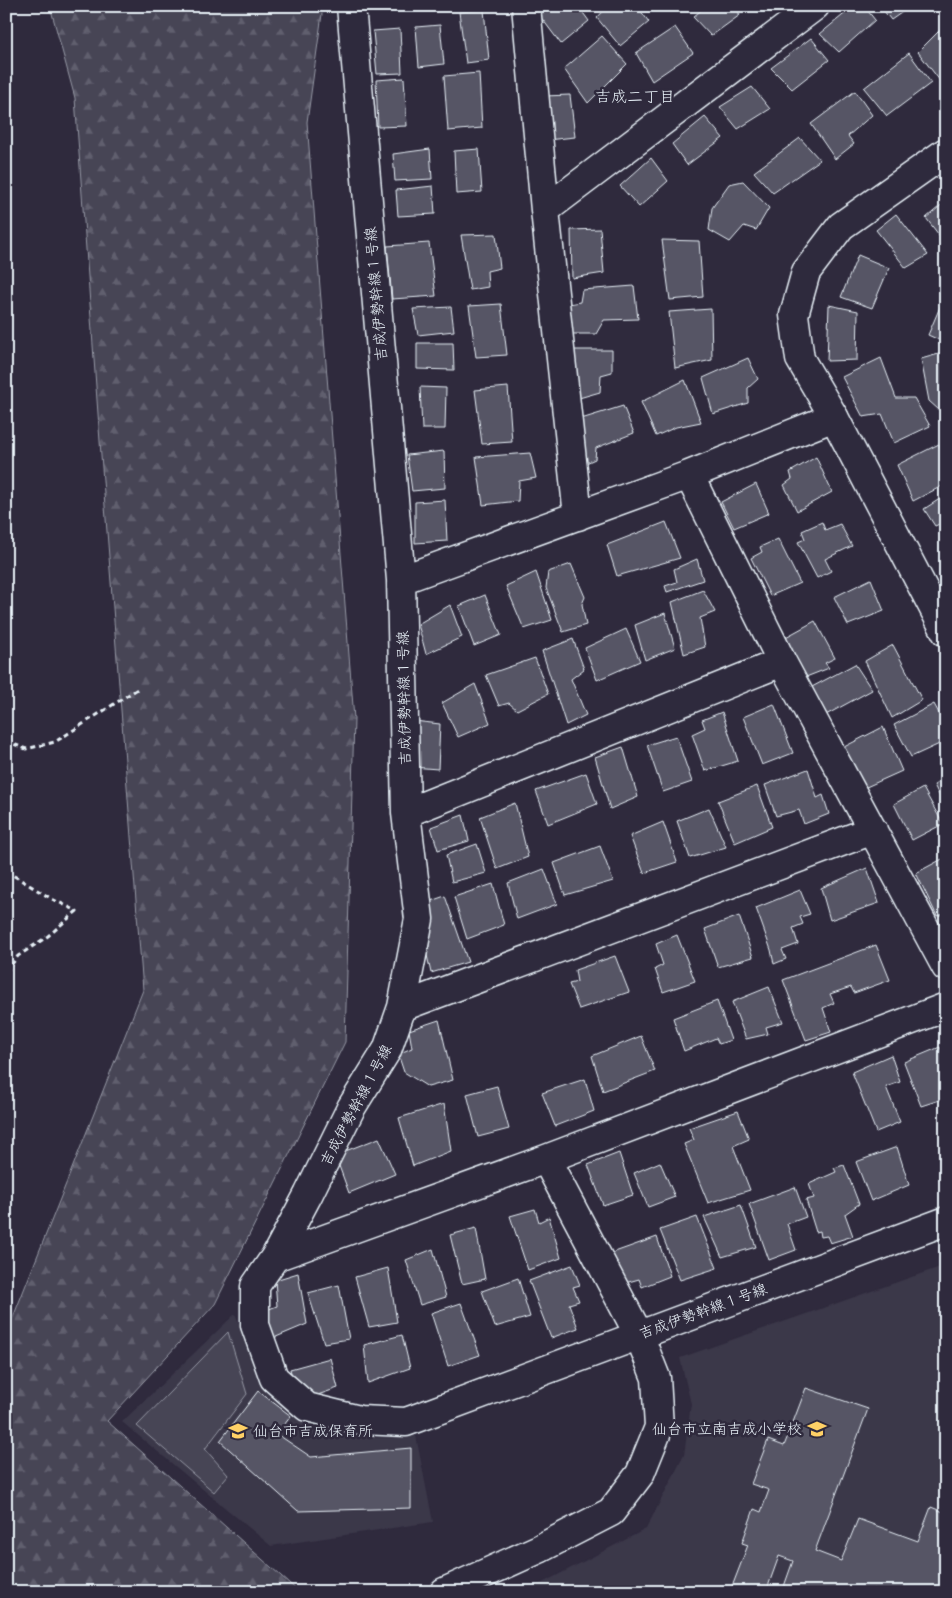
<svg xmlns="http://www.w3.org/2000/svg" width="952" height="1598" font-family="'Shantell Sans','Klee One',sans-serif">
<defs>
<pattern id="forest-firs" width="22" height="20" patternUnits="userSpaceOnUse" patternTransform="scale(1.25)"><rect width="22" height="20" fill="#464455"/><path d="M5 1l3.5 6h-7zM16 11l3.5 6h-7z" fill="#615f6e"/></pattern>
</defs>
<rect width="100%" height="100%" fill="#2f2a3d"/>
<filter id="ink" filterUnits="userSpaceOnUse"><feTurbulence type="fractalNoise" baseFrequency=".02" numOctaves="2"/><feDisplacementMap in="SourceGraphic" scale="10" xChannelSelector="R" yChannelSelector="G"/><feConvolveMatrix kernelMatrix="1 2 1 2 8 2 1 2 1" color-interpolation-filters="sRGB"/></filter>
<g filter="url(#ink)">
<!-- built -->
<path fill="#3b3749" d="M 946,1265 L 946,1592 L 525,1592 L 646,1529 L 684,1455 L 691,1404 L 680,1358 Z
M 235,1314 L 271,1392 L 325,1426 L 370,1438 L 416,1436 L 433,1522 L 271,1546 L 122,1422 Z"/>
<!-- grass -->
<path fill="#464455" stroke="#979aa6" d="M 228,1332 L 247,1394 L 205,1449 L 228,1475 L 214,1492 L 137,1426 Z"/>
<!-- forest -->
<path fill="url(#forest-firs)" stroke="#979aa6" d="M 50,6 L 322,6 L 322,14 L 307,122 L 354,719 L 345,1042 L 215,1304 L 107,1421 L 299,1592 L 6,1592 L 6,1335 L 143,990 L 101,455 L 75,98 Z"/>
<!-- building -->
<path fill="#575565" stroke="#e8f1f8" d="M 535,6 L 578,6 L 589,21 L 561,44 L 534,8 Z
M 608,6 L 613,6 L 617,11 L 624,6 L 637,6 L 649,22 L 620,46 L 597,18 Z
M 706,6 L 735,6 L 740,15 L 711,36 L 693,17 Z
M 854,6 L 864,6 L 875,20 L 839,52 L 820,34 Z
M 880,6 L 911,6 L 891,20 Z
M 484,10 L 489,60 L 466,63 L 459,12 Z
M 946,24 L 946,83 L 944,86 L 918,52 Z
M 440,25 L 444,64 L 419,67 L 416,27 Z
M 675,27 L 693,53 L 652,81 L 636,53 Z
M 400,29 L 402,73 L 377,74 L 373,31 Z
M 602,36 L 627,64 L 588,103 L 564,69 Z
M 811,38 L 829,60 L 792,89 L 771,68 Z
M 909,53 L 931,83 L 887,116 L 864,88 Z
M 479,73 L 482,128 L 448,131 L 444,76 Z
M 404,78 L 407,126 L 378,127 L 376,80 Z
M 752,87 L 770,109 L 738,129 L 720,107 Z
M 855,91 L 872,115 L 848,136 L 854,144 L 835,159 L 811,124 Z
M 570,95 L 575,137 L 547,140 L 544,96 Z
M 705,117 L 723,138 L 687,165 L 672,144 Z
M 800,138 L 820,160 L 773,193 L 754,172 Z
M 430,149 L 432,179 L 395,181 L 393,154 Z
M 479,149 L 482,192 L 456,194 L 454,151 Z
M 651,158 L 668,181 L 639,207 L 620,186 Z
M 743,181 L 769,208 L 756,230 L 744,226 L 730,242 L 709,230 L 712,208 L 729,184 Z
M 433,186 L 435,214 L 398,216 L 396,190 Z
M 946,201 L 946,236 L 942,239 L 926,218 Z
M 896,214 L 928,255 L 906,268 L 876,230 Z
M 600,229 L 604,273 L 572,278 L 571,230 Z
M 496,234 L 500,268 L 487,271 L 488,287 L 470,290 L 461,235 Z
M 662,240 L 699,241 L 703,297 L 670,300 Z
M 429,243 L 436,296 L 392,299 L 387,246 Z
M 858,255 L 889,268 L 872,308 L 841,297 Z
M 634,286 L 638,319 L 604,320 L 596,334 L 568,334 L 563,305 L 580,302 L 582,290 Z
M 946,293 L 946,343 L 928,335 Z
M 501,304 L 507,355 L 476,357 L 469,306 Z
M 829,305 L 858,311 L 857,360 L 827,361 Z
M 451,307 L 454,331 L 418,335 L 413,309 Z
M 711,309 L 712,360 L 675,368 L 669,312 Z
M 417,343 L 453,343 L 454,370 L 417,369 Z
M 572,350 L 612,350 L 612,372 L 601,375 L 600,392 L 579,398 Z
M 946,352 L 946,408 L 939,410 L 929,401 L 921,359 Z
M 748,358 L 758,379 L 748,388 L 748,403 L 713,414 L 703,378 Z
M 881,358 L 896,398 L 914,398 L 930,426 L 894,443 L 882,414 L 863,417 L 842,377 Z
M 685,380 L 701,422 L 676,427 L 656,436 L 641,402 Z
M 420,387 L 446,388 L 445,429 L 422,429 Z
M 508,387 L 512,442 L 482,444 L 475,390 Z
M 623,406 L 634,433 L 596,448 L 595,459 L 584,464 L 578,420 Z
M 939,444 L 946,462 L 946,484 L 913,501 L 897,465 Z
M 444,451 L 445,488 L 412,491 L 407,455 Z
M 530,453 L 536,478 L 519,481 L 518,501 L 483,505 L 476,457 Z
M 816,457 L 832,492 L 797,511 L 784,485 L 792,479 L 790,472 Z
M 756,484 L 769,513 L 734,528 L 721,502 Z
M 946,495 L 946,521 L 935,526 L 924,509 Z
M 445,500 L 447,541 L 415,543 L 415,502 Z
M 666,522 L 680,558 L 617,576 L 607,545 Z
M 822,522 L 825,530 L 840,524 L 852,546 L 825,559 L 831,571 L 817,578 L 798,542 L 805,539 L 802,531 Z
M 778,539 L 800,583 L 770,596 L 751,558 L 762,552 L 760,547 Z
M 697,559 L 703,580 L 667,592 L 665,586 L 677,582 L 674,569 Z
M 571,564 L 585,597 L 582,604 L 586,625 L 563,632 L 546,588 L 548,572 Z
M 536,572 L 552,620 L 524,629 L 506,586 Z
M 871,579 L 884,611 L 848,625 L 834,597 Z
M 703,590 L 715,612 L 700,618 L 705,647 L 684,654 L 672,602 Z
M 485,595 L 501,635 L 474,646 L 459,606 Z
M 450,605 L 462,637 L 426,654 L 418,624 Z
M 665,613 L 675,648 L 645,660 L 635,625 Z
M 815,621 L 835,658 L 825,663 L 829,668 L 806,677 L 784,638 Z
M 626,629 L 640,661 L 597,680 L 585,648 Z
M 573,639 L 584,669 L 571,679 L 586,715 L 566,725 L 542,651 Z
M 893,645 L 922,700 L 892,718 L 865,661 Z
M 535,658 L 548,694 L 517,710 L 509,703 L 499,706 L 486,675 Z
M 855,664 L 872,690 L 824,716 L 810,688 Z
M 475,684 L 490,723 L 458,737 L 442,703 Z
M 774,704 L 793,753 L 762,765 L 743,717 Z
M 934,704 L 946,726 L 946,741 L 911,757 L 894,725 Z
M 722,712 L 738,761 L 705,771 L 692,734 L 705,728 L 702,720 Z
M 414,721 L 440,724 L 438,769 L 412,767 Z
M 883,727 L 902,771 L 864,788 L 844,747 Z
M 676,736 L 692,782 L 663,792 L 647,745 Z
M 623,747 L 638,797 L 610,809 L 595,757 Z
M 808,769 L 817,798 L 823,795 L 829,814 L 804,824 L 799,810 L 776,816 L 765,785 Z
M 586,773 L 597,804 L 548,824 L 536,791 Z
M 946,779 L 946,809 L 934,785 Z
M 757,786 L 772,827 L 735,843 L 718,801 Z
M 923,788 L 943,824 L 912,840 L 894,804 Z
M 515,803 L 528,857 L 497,869 L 480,817 Z
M 709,808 L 726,847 L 690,858 L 677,821 Z
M 463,815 L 469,841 L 438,850 L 431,827 Z
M 663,822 L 677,862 L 644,873 L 630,836 Z
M 477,844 L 486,873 L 452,882 L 446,855 Z
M 600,846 L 613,881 L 565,895 L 554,863 Z
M 946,857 L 946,913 L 937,916 L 916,873 Z
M 867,868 L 879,903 L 830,920 L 821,888 Z
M 544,869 L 557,904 L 517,919 L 508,883 Z
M 493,884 L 504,925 L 467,939 L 454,897 Z
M 800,890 L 810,914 L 800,917 L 803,924 L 793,928 L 798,944 L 782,950 L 786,959 L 774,964 L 771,950 L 756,908 Z
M 445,896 L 468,962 L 431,973 L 426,951 L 429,948 L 425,903 Z
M 739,916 L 753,957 L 718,967 L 705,929 Z
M 677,935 L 695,981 L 663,992 L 655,969 L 663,965 L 656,944 Z
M 876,945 L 890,980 L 854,993 L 851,987 L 830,994 L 834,1003 L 823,1008 L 831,1032 L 806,1040 L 783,980 Z
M 615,956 L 629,992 L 579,1009 L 569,984 L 577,982 L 575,970 Z
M 769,987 L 783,1022 L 766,1027 L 768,1034 L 746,1039 L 732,1002 Z
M 717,1001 L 731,1040 L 719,1044 L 716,1038 L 684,1051 L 673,1018 Z
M 439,1020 L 453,1080 L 428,1087 L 404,1072 L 398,1054 L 412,1048 L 409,1030 Z
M 641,1036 L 655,1071 L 603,1091 L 592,1056 Z
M 940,1047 L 946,1062 L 946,1098 L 921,1106 L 904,1062 Z
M 891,1055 L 900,1082 L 886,1087 L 900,1122 L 876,1132 L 852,1072 Z
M 585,1079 L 594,1111 L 555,1126 L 542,1093 Z
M 497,1086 L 509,1129 L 478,1137 L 467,1094 Z
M 444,1104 L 451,1151 L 413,1166 L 399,1118 Z
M 738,1111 L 749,1139 L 733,1146 L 750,1190 L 708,1203 L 684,1144 L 694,1140 L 689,1128 Z
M 379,1138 L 395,1174 L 349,1193 L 335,1155 Z
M 897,1147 L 909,1185 L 871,1201 L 856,1162 Z
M 619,1153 L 633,1195 L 603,1205 L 588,1165 Z
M 660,1162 L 675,1197 L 648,1207 L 634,1173 Z
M 844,1165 L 859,1204 L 845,1214 L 853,1236 L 830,1243 L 827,1236 L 821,1237 L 820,1231 L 816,1232 L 806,1200 L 814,1198 L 809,1184 L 836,1172 L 834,1168 Z
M 795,1187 L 806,1217 L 787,1224 L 796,1250 L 769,1260 L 749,1204 Z
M 741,1205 L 756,1247 L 722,1257 L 704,1217 Z
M 535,1209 L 539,1222 L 549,1217 L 561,1258 L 528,1270 L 510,1216 Z
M 697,1217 L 717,1268 L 680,1280 L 660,1230 Z
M 476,1228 L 485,1279 L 462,1284 L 450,1235 Z
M 657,1237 L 670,1276 L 642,1287 L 639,1279 L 625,1283 L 612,1253 Z
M 433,1249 L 446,1297 L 420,1305 L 406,1260 Z
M 572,1265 L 580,1285 L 573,1287 L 579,1301 L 569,1304 L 578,1328 L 551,1338 L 529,1281 Z
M 388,1268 L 397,1322 L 369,1327 L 355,1277 Z
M 298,1273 L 307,1324 L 269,1340 L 261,1312 L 277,1306 L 275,1280 Z
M 518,1278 L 530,1317 L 495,1327 L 482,1291 Z
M 339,1285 L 349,1339 L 324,1343 L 308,1293 Z
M 461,1303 L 480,1355 L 448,1366 L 431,1313 Z
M 402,1335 L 410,1368 L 368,1383 L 364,1345 Z
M 330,1358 L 338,1388 L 306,1399 L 295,1388 L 290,1369 Z
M 806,1388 L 868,1409 L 815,1551 L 841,1561 L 858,1519 L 918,1541 L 931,1507 L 946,1513 L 946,1592 L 881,1592 L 873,1589 L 872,1592 L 782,1592 L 793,1561 L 779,1556 L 766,1592 L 730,1592 L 748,1545 L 742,1543 L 754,1509 L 761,1512 L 769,1490 L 751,1484 L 768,1440 L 784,1446 Z
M 258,1391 L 291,1416 L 277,1434 L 311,1457 L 411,1448 L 411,1508 L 298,1511 L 220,1441 Z"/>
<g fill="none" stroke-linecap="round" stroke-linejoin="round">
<!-- minor casing -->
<g stroke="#e8f1f8" stroke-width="31">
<path id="minor" d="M 351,6 L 401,580 L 406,813 L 419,919 L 402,1007 L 387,1050 L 351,1108 L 308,1195 L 275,1257 L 255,1286 L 255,1325 L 274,1378 L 307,1407 L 360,1420 L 406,1422 L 946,1221
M 526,6 L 545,210 L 578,516
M 545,210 L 815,6
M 689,475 L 782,662 L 946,967
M 401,580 L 689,475 L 834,417
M 406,813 L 782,662
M 402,1007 L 873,830
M 275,1257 L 546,1159 L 946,1007
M 444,1592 L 539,1549 L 611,1512 L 640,1474 L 659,1427 L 656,1378 L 639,1335 L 546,1159"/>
</g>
<!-- tertiary casing -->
<g stroke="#e8f1f8" stroke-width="31">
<path id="tertiary" d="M 946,152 L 841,226 L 806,272 L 794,315 L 800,359 L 834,417 L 946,632"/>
</g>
<!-- path -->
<path stroke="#e8f1f8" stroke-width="3" stroke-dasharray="5 4" stroke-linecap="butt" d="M 6,741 L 26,749 L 55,742 L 139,688
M 6,871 L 52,899 L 77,911 L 48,936 L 18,956 L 6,972"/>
<!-- minor -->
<use href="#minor" stroke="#2f2a3d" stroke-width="28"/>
<!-- tertiary -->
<use href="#tertiary" stroke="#2f2a3d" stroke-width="28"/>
</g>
</g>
<!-- icons -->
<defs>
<g id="school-bare" transform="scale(1.5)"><path d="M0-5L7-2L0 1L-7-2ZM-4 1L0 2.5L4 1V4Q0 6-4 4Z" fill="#ffd166" stroke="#2f2a3d" stroke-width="2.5" paint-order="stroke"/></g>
</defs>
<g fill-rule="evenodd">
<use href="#school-bare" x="817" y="1429"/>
<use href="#school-bare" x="238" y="1431"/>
</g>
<g text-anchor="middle" stroke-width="5" stroke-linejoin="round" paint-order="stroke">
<!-- street labels -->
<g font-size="15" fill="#e8f1f8" stroke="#2f2a3d">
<text transform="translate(376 294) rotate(-95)" y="5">吉成伊勢幹線１号線</text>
<text transform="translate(404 698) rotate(-91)" y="5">吉成伊勢幹線１号線</text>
<text transform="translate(356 1105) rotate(-62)" y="5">吉成伊勢幹線１号線</text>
<text transform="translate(703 1311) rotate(-20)" y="5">吉成伊勢幹線１号線</text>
</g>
<!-- poi labels -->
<g font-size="15" fill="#e8f1f8" stroke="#2f2a3d" text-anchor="end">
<text x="802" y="1434">仙台市立南吉成小学校</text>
<text x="253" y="1436" text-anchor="start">仙台市吉成保育所</text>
</g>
<!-- neighbourhood labels -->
<g font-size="16" fill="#e8f1f8" stroke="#2f2a3d">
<text x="635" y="102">吉成二丁目</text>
</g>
</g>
<!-- margin -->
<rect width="952" height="1598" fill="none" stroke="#2f2a3d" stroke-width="25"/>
<rect x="12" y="12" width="927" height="1573" fill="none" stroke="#e8f1f8" stroke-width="2" filter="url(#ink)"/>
</svg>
